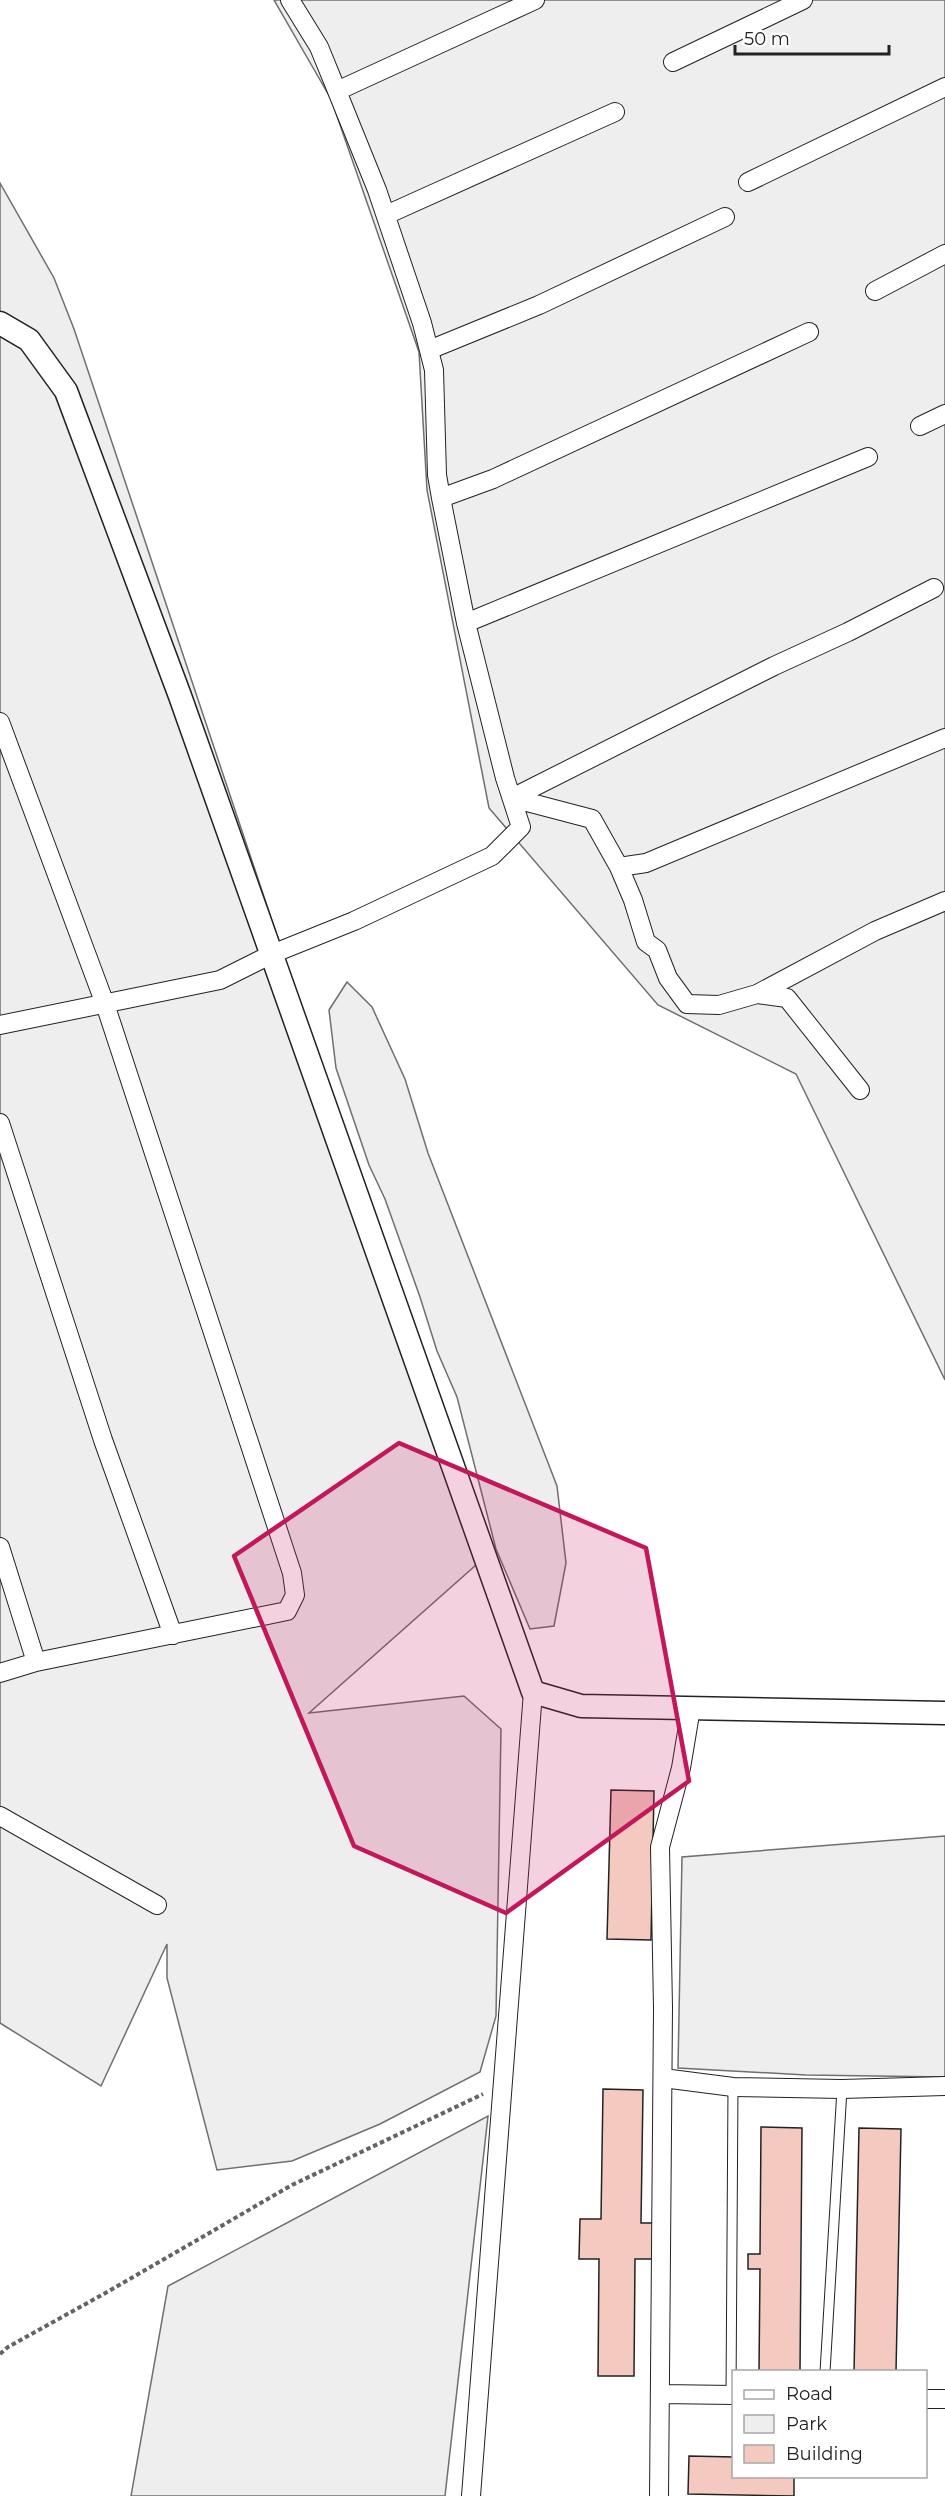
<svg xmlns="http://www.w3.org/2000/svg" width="945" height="2496" font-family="Montserrat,sans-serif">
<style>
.green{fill:#eee;stroke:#6f6f6f;stroke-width:1.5}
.building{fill:#f3c9c0;stroke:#222;stroke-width:1.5}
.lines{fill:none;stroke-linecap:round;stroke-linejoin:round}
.service-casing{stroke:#222;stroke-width:11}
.minor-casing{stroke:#222;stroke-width:20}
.tertiary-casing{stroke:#222;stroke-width:25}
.path{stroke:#646464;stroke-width:4;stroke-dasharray:4.5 3;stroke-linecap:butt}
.service{stroke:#fff;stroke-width:9}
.minor{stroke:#fff;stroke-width:18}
.tertiary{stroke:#fff;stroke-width:22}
.marked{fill:#c2185b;fill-opacity:0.2;stroke:#c2185b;stroke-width:4.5;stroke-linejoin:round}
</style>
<rect width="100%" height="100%" fill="#fff"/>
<!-- green -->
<path class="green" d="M274,0H945V1380L796,1074L658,1005L489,808L427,490L419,352L331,99Z
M0,183L54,278L74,329L485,1557L309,1713L464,1696L501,1729L496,2016L480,2072L380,2124L292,2161L217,2170L167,1978V1944L101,2086L0,2023Z
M347,982L372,1007L405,1079L428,1153L557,1486L566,1563L554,1626L530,1629L496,1549L457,1397L437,1351L420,1297L385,1199L369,1165L336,1068L329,1010Z
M945,1836V2077L806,2075L678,2068L682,1857Z
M488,2116L445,2496H131L168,2286Z"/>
<!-- building -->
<path class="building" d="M611,1790L654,1791L651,1940L607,1939Z
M603,2089L643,2090L641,2223H654V2259H635L634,2376H598L599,2259H579L580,2219H601Z
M761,2127L802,2128L800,2372H759L760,2269H748V2254H760Z
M859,2128L901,2129L896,2372H854Z
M689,2456L734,2457V2476H794V2496L688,2494Z"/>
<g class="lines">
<!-- service casing -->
<g class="service-casing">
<path id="service" d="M825,2372L842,2089
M731,2395L733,2087"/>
</g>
<!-- minor casing -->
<g class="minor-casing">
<path id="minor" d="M673,62L803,0
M337,91L535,0
M748,182L945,87
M386,215L615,112
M875,291L945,254
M429,350L539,305L725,217
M920,426L945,414
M441,498L493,479L809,332
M934,588L848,632L774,666L512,798L592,819L619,867L633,900L646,942L657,950L668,978L687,1004L719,1005L757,994L875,931L945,901
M466,623L868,457
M0,722L105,1004L292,1573L295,1595L287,1611L36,1662L0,1673
M619,867L646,863L945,738
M757,994L787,998L860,1090
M0,1025L220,980L272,954L354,921L492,856L521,827L505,778L466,623L441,498L437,475L434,370L422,323L377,190L337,91L319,47L290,0
M0,1123L103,1440L173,1635
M0,1547L36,1662
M0,1816L157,1905
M663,2078L733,2087L842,2089L945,2086
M660,2394L734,2395
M926,2399H945
M471,2496L533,1692
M659,2496L663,2008L660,1847L681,1768L691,1708"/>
</g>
<!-- tertiary casing -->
<g class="tertiary-casing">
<path id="tertiary" d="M0,323L29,340L66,391L180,696L533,1692L581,1706L945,1713"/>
</g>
<!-- path -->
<path class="path" d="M0,2354L8,2347L109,2291L292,2185L483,2094"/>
<!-- service -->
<use href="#service" class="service"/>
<!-- minor -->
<use href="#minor" class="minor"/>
<!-- tertiary -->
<use href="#tertiary" class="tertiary"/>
</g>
<!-- marked area -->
<path class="marked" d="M399,1443L646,1548L689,1781L506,1913L354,1846L234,1556Z"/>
<!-- legend -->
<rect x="732" y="2370" width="195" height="108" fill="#ffffff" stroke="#a7a7a7" stroke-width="1.5"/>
<rect x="744" y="2390" width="30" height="9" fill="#ffffff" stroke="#a7a7a7" stroke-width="1.5"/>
<text x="786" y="2400" font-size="18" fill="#222222">Road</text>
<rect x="744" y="2415" width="30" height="18" fill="#eeeeee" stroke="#a7a7a7" stroke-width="1.5"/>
<text x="786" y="2430" font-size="18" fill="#222222">Park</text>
<rect x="744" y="2445" width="30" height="18" fill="#f3c9c0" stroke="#a7a7a7" stroke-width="1.5"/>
<text x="786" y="2460" font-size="18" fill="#222222">Building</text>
<!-- scale -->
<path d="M735 45v9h154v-9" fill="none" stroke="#222222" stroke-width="3"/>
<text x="744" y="45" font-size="18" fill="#222222" stroke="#ffffff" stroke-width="4.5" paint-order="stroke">50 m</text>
</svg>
